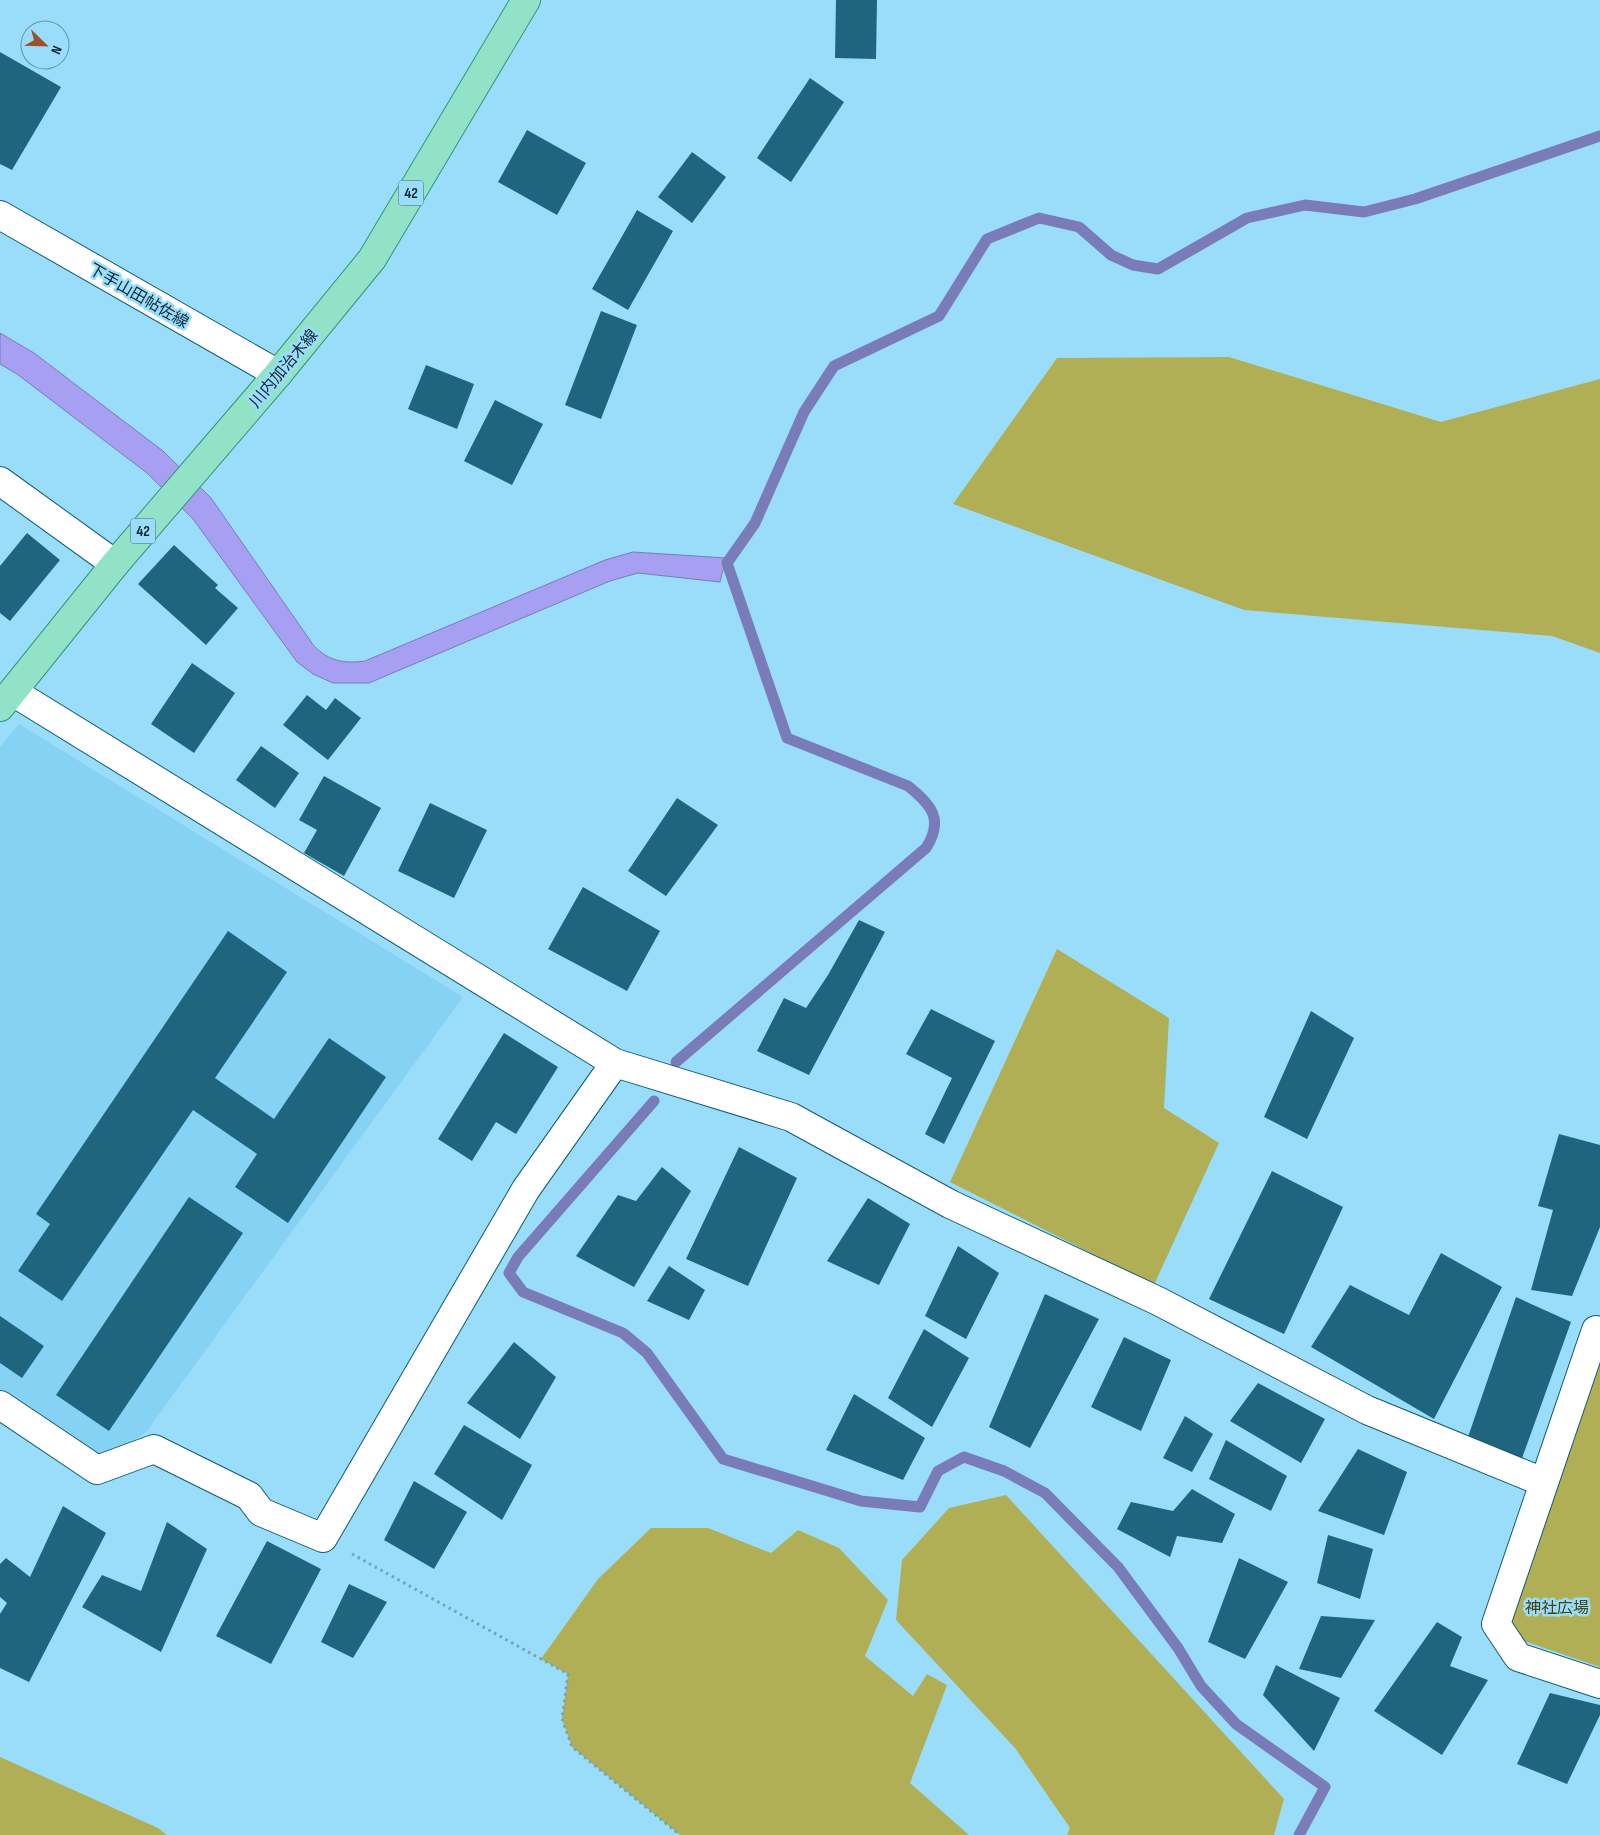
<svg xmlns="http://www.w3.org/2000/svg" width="1600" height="1835" font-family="'Sofia Sans Condensed','Noto Sans JP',sans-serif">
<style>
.built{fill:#86d2f4}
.green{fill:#b1af55}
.water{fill:#a79ff1;stroke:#797cb9}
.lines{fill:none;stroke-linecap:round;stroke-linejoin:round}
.stream{stroke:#797cb9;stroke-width:11}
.building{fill:#20657f}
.minor-casing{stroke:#115b75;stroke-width:30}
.secondary-casing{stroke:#115b75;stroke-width:30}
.primary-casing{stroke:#34957c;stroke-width:30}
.path{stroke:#6ea4bc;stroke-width:3;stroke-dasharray:2.5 4;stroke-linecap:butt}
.minor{stroke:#fff;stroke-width:28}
.secondary{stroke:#fff;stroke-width:28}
.primary{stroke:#92e2c7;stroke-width:28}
.labels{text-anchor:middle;stroke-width:5;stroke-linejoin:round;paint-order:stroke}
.shield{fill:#9addfa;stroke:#386071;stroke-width:1}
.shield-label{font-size:15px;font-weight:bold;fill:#0e2a36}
.street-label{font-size:16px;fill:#0e2a36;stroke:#9addfa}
.park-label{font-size:16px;fill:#44420e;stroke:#9addfa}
</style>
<rect width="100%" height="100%" fill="#9addfa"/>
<!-- built -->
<path class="built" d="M19,724L463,997L146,1432L111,1455H84L0,1394V747Z"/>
<!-- green -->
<path class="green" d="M1229,357L1441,422L1600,379V653L1552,636L1244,610L953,504L1057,358Z
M1057,949L1169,1018L1164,1108L1219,1143L1154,1285L950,1182Z
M1600,1357V1667L1521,1640L1509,1614Z
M1006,1495L1284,1799L1274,1835H1067L1070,1828L1015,1748L896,1620L902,1560L949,1508Z
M651,1528H708L771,1553L798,1530L839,1548L888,1600L865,1656L913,1696L927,1674L947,1685L910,1783L969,1835H680L572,1747L562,1719L568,1674L541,1659L598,1579Z
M0,1757L158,1828L167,1835H0Z"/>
<!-- water -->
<path class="water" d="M0,333L34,353L163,451L211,498L314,646C329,661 344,664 365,661L605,560L633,552L726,558L720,582L638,573L610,581L369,683H333L313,674L297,662L193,519L147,473L17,374L0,364Z"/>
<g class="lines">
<!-- stream -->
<path class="stream" d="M676,1062L926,848C944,820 932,805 908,786L787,738L727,563L755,523L804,412L834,366L939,316L987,239L1039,218L1079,227L1111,255L1133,265L1158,269L1247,218L1305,205L1364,212L1415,199L1600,136
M654,1101L518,1257L509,1273L523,1292L623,1333L647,1353L723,1459L861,1501L920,1507L938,1471L964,1457L1004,1471L1045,1493L1118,1567L1178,1648L1201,1686L1236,1724L1325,1787L1299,1835"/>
</g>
<!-- building -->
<path class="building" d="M836,0H877L876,59L835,58Z
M0,52L61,87L12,170L0,164Z
M810,78L844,102L791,182L757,158Z
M527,130L586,163L557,215L498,182Z
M692,152L726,177L692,223L658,197Z
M637,210L673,231L628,310L592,289Z
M601,311L637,325L601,419L565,405Z
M426,365L474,384L457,429L408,409Z
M495,400L543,424L512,485L464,461Z
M27,533L60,560L10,621L0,613V566Z
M174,545L218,585L215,588L238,608L206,645L138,584Z
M192,663L235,693L194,753L151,724Z
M307,695L326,710L335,698L361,718L328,760L283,725Z
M261,746L299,773L275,808L236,780Z
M324,776L381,808L344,876L304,853L317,830L299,820Z
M677,798L718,825L666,896L628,871Z
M430,803L487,830L454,898L398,871Z
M583,887L660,931L627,991L548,949Z
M859,920L885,932L809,1075L757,1051L784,998L806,1008L828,975Z
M228,931L287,972L215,1078L274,1119L329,1038L386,1077L288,1223L235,1187L257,1154L193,1110L62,1301L18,1271L50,1224L36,1214Z
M931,1009L995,1041L944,1144L925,1134L952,1078L906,1054Z
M1311,1011L1354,1038L1307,1139L1264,1117Z
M504,1033L558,1067L516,1134L496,1122L472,1161L438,1139Z
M1559,1134L1600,1145V1227L1572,1296L1531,1290L1553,1210L1538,1206Z
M739,1147L797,1178L748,1286L686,1259Z
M662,1167L691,1191L634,1287L576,1256L618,1195L636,1201Z
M1272,1171L1343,1207L1284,1334L1209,1299Z
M189,1197L243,1233L109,1431L56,1395Z
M868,1198L910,1224L879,1285L827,1261Z
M958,1246L999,1273L966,1339L925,1316Z
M1441,1253L1502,1287L1434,1419L1311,1347L1350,1285L1409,1315Z
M669,1266L705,1290L689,1320L647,1301Z
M1045,1294L1099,1319L1030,1448L989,1427Z
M1516,1297L1571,1322L1521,1461L1468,1437Z
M0,1316L44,1346L22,1378L0,1363Z
M924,1329L969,1358L932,1427L888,1398Z
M1124,1337L1171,1360L1141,1431L1091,1407Z
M514,1342L556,1377L520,1439L467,1403Z
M1258,1383L1325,1419L1301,1463L1230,1421Z
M854,1394L925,1438L903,1480L826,1450Z
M1185,1416L1213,1434L1192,1472L1163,1458Z
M464,1425L532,1465L502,1520L434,1474Z
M1226,1440L1287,1476L1271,1511L1209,1479Z
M1358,1449L1407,1472L1384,1535L1318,1511Z
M414,1481L467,1512L434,1569L384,1540Z
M1192,1489L1235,1514L1222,1543L1177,1536L1170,1557L1117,1529L1131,1502L1173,1511Z
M63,1506L106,1533L29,1682L0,1668V1614L7,1603L0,1597V1564L6,1558L30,1577Z
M167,1522L207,1549L161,1652L82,1607L102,1575L141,1591Z
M1328,1535L1373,1549L1360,1599L1317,1583Z
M267,1541L321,1569L271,1664L216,1636Z
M1239,1558L1288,1582L1245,1659L1208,1642Z
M349,1584L387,1602L353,1658L321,1642Z
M1321,1616L1375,1620L1341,1678L1299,1669Z
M1437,1622L1462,1637L1450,1666L1488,1680L1442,1755L1374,1711Z
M1276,1665L1340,1698L1314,1751L1263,1695Z
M1550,1693L1600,1705V1715L1567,1784L1517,1764Z"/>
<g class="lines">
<!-- minor casing -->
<g class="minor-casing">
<path id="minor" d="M0,481L115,564
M13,692L615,1063L791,1117L950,1204L1158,1301L1367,1410L1543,1482
M1600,1331L1596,1330L1496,1624L1518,1657L1600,1684
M0,1405L97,1470L154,1449L249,1496L261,1512L323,1538L526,1189L615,1063"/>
</g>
<!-- secondary casing -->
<g class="secondary-casing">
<path id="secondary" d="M0,215L278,374"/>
</g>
<!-- primary casing -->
<g class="primary-casing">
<path id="primary" d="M0,707L115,564L278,374L372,259L526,0"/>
</g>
<!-- path -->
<path class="path" d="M352,1554L568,1674L562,1719L572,1747L680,1835"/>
<!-- minor -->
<use href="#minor" class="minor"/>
<!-- secondary -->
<use href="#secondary" class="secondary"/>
<!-- primary -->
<use href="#primary" class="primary"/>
</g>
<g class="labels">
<!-- shield labels -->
<g class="shield">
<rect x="398.5" y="180.5" width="25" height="25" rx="4"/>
<rect x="130.5" y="518.5" width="25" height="25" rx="4"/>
</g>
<g class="shield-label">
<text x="411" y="198">42</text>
<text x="143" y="536">42</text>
</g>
<!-- street labels -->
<g class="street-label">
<text transform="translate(139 295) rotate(30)" y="6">下手山田帖佐線</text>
<text transform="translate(283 368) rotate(-50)" y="6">川内加治木線</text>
</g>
<!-- park labels -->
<g class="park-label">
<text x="1557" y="1613">神社広場</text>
</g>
</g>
<!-- north arrow -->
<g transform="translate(45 45) rotate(113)"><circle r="24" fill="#9addfa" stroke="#6295ac"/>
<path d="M0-4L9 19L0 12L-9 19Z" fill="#99522c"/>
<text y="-8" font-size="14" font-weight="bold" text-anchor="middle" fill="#0e2a36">N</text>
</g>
</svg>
